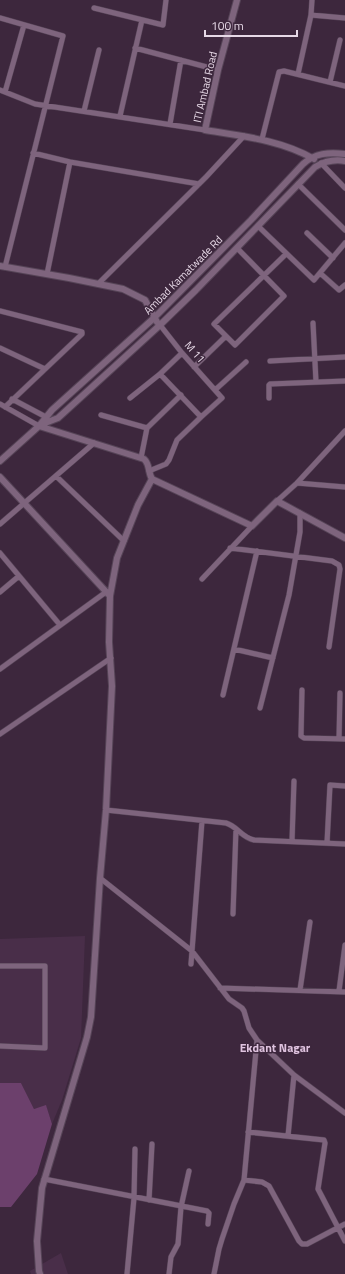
<svg xmlns="http://www.w3.org/2000/svg" width="345" height="1274" font-family="'Titillium Web',sans-serif">
<style>
.built{fill:#492e49}
.green{fill:#6c406c}
.lines{fill:none;stroke-linecap:round;stroke-linejoin:round}
.minor-casing{stroke:#564457;stroke-width:6}
.tertiary-casing{stroke:#564457;stroke-width:8}
.minor{stroke:#7e647d;stroke-width:5}
.tertiary{stroke:#7e647d;stroke-width:6}
.labels{text-anchor:middle;stroke-width:3;stroke-linejoin:round;paint-order:stroke}
.street-label{font-size:11px;fill:#e7d9e7;stroke:#3d273d}
.neighbourhood-label{font-size:12px;font-weight:bold;fill:#dfc3df;stroke:#3d273d}
</style>
<rect width="100%" height="100%" fill="#3d273d"/>
<!-- built -->
<path class="built" d="M85,936L81,1038L62,1100L52,1124L46,1106L34,1109L21,1083H0V939Z
M61,1253L68,1274H31L30,1271Z"/>
<!-- green -->
<path class="green" d="M0,1083H21L34,1109L46,1105L52,1124L37,1174L11,1207H0Z"/>
<g class="lines">
<!-- minor casing -->
<g class="minor-casing">
<path id="minor" d="M94,8L163,25L166,0
M311,15L345,18
M0,18L63,36L5,267
M135,48L218,70
M298,74L311,15L312,0
M330,82L340,40
M0,90L35,104L205,130
M5,92L24,25
M84,111L99,50
M120,116L142,20
M170,124L181,60
M262,139L279,72L284,71L345,86
M33,153L70,162L199,184
M321,163L345,188
M298,184L345,230
M258,226L314,280L345,243
M307,233L333,258
M237,248L284,296L235,345L214,324L286,254
M320,273L339,290L345,285
M47,274L70,162
M98,284L206,177L244,136
M0,311L82,332V334L5,407
M313,323L316,382
M0,348L45,369
M270,361L345,357
M194,367L226,336
M160,374L182,353
M215,390L246,362
M130,398L160,374L201,417
M269,398V385L270,384L345,381
M12,399L46,417
M0,404L39,426
M101,415L147,428L181,395
M141,458L147,428
M149,471L166,464L169,460L177,440L201,417L222,398L182,353L160,325
M56,476L124,541
M297,483L345,487
M277,501L297,483L345,431
M0,524L94,443
M230,548L332,561L339,565L340,569L329,647
M0,553L60,625
M202,579L252,526
M0,592L19,576
M234,649L273,658
M0,669L106,592
M302,690L301,736L304,738L345,739
M223,695L257,551
M260,708L289,595L300,532V513
M0,734L111,658
M339,739L340,693
M106,810L226,823C237,826 242,838 254,840L345,844
M292,841L294,781
M327,843L330,785L345,786
M100,878L192,951L229,999L242,1008L244,1011L249,1028L257,1040L294,1075L345,1113
M233,914L236,829
M191,964L202,821
M0,966H45V1048L0,1046
M220,988L345,992
M300,990L310,922
M339,991L345,945
M248,1132L324,1140L325,1143L318,1189L345,1241
M288,1136L294,1075
M44,1179L207,1211L209,1213L208,1224
M244,1180L262,1182L269,1186L299,1241L302,1244H307L345,1224
M149,1200L152,1144
M127,1274L134,1198L135,1149
M169,1274L171,1257L178,1244L181,1207L189,1171
M214,1274L219,1249L222,1239L234,1204L244,1180L257,1040"/>
</g>
<!-- tertiary casing -->
<g class="tertiary-casing">
<path id="tertiary" d="M237,0L218,70L205,130C242,136 281,140 314,159
M0,266L69,278L123,289L145,300L157,322
M40,425L58,418L160,325L196,290L315,167C325,161 334,159 345,161
M39,426L144,459C150,464 148,473 152,479L252,526L277,501L345,538
M0,461L39,426L52,410L154,318L251,220L303,164C315,153 329,152 345,154
M0,477L110,596L109,642L112,686L106,810L100,878L91,1017L87,1037L42,1188L37,1241L39,1271L40,1274
M110,596L117,558L138,505L152,479"/>
</g>
<!-- minor -->
<use href="#minor" class="minor"/>
<!-- tertiary -->
<use href="#tertiary" class="tertiary"/>
</g>
<g class="labels">
<!-- street labels -->
<g class="street-label">
<text transform="translate(205 87) rotate(-77)" y="4">ITI Ambad Road</text>
<text transform="translate(183 275) rotate(-45)" y="4">Ambad Kamatwade Rd</text>
<text transform="translate(195 352) rotate(49)" y="4">M 11</text>
</g>
<!-- neighbourhood labels -->
<g class="neighbourhood-label">
<text x="275" y="1052">Ekdant Nagar</text>
</g>
</g>
<!-- scale -->
<path d="M205 30v6h92v-6" fill="none" stroke="#e7d9e7" stroke-width="2"/>
<text x="211" y="30" font-size="12" fill="#e7d9e7" stroke="#3d273d" stroke-width="3" paint-order="stroke">100 m</text>
</svg>
